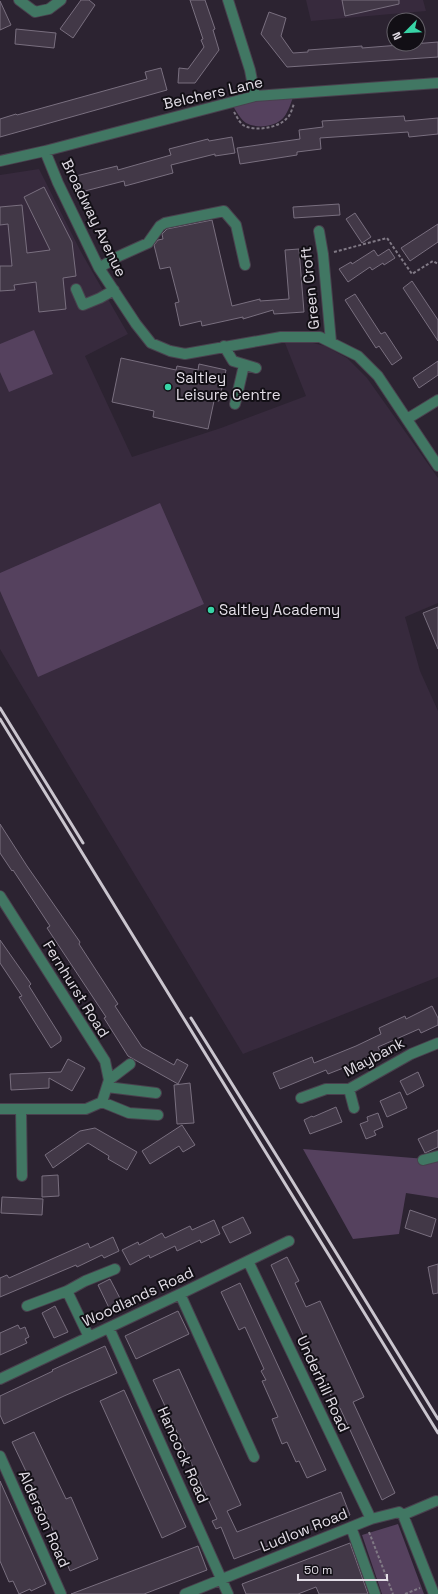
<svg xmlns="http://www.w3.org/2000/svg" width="438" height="1594" font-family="'Space Grotesk',sans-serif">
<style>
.built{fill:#372a3d}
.green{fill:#55415e}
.building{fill:#423847;stroke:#796f7f}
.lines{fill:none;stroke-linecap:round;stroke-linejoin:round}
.minor-casing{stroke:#49414e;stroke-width:12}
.path{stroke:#807985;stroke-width:2;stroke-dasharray:3 2;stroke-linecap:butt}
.minor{stroke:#417763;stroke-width:10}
.rail{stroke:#cac5ce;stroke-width:3}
.poi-dot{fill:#38d4a6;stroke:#120f15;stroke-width:1.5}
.labels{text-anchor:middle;stroke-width:4;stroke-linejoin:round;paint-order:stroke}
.street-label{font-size:15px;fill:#e2dde6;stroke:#120f15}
.poi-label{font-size:15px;fill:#e2dde6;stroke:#120f15;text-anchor:start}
</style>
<rect width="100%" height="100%" fill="#2c2331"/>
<!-- built -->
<path class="built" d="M306,0H423L426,11L311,21Z
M39,169L81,252L128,334L85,356L132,457L221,428L306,396L285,343L305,341L325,346L347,358L367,378L438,478V603L405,617L420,671L438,711V977L243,1054L68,764L0,649V175Z"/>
<!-- green -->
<path class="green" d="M293,97C291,103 288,112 284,117C276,127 257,129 246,123C241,120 236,111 233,106L256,100Z
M34,330L53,374L9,392L0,372V344Z
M160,503L204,604L38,677L0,591V573Z
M303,1149L438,1160V1198L406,1193L399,1234L353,1239Z
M398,1524L424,1594H382L362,1535Z"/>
<!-- building -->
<path class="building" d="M81,0H89L95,5L73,38L60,29Z
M190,0H205L215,29L213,30L219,50L195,83H178L179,68L188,69L204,47L201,40L203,39Z
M342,0H399V4L345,16Z
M0,1L11,25L0,30Z
M269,12L286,18L281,36L293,53L308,52V50L362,46V48L438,42V57L287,67L261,34Z
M16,29L56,33L54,48L15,44Z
M161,68L167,90L0,137V119L16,114L17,115L147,79L145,72Z
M404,116L405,121L438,118V134L409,137L408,132L320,138L321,149L297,152V155L240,164L237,148L300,139L299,130L323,127L322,121Z
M232,137L235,153L215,156V154L171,165L173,173L125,186L124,181L81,192L76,176L117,166L118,170L171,155L169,149L208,139L209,141Z
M44,187L72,242L76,276L63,278L66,309L39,312L36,282L14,285L15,290L0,291V266H12L8,224L0,225V207L22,205L27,253L50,250L24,197Z
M339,204L340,215L294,218L293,207Z
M355,213L371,237L362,243L346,219Z
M212,220L232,306L260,299V301L289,299L285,250L299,249L304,312L274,314L273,310L243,319V317L202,326L201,321L180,326L175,303L179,302L170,267L160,269L154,245L158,240L163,239L162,234L167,229Z
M438,224V242L410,261L401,248Z
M389,249L395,258L384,265L383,263L372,270L370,267L348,282L339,269L351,262L352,264L374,250L378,256Z
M412,281L438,320V341L403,288Z
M355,294L381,334L385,332L402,358L392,365L379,346L376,348L345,300Z
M121,358L176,370L177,366L198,370L199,364L226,370L219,401H214L208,429L153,417L154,411L112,402Z
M438,361V375L419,388L413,378Z
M438,607V649L423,613Z
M0,824L27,866L80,942L79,944L118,1004L115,1006L142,1047L174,1065L177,1059L188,1065L178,1084L128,1056L104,1018L106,1017L47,928L50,926L13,870L12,871L0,853Z
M0,940L31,984L29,986L61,1037V1041L51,1048L19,997L22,996L0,963Z
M432,1006L438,1018V1025L421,1033L419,1029L378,1047L380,1051L351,1065L328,1074L326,1070L280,1089L273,1073L312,1057L314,1063L356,1046L381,1034L379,1028L405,1016L406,1019Z
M68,1059L85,1068L72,1091L49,1078V1088L11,1090L10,1074L61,1072Z
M418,1072L424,1086L407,1095L400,1081Z
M190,1083L194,1123L177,1124L174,1085Z
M400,1092L407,1108L387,1117L380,1101Z
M336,1107L342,1122L310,1134L304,1120L312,1116L313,1117Z
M378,1113L383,1127L374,1131L376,1135L366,1139L360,1124L368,1121L367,1117Z
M182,1125L195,1145L183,1152L179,1146L150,1164L142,1151Z
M95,1128L137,1152L127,1170L108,1159L109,1156L88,1143L53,1168L45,1155L80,1131Z
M438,1130V1147L425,1153L418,1139Z
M58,1175L59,1196L42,1197V1176Z
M2,1197L43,1199L42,1215L1,1213Z
M410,1210L436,1219L431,1237L405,1228Z
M243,1217L251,1233L230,1243L222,1227Z
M214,1220L220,1234L201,1243L200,1240L177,1251L175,1246L150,1258L149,1255L130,1265L122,1250L138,1242L139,1245L162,1233L165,1238L190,1226L192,1230Z
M113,1237L119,1251L104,1258L102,1255L77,1267L76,1265L0,1297V1278L7,1275L9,1278L88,1243L90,1248Z
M287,1257L299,1281L295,1283L306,1307L320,1301L364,1397L353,1402L395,1493L382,1500L340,1408L337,1409L271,1265Z
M438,1264V1293L433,1294L428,1267Z
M110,1279L124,1306L111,1312L98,1285Z
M240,1283L326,1470L307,1478L299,1461L296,1462L287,1442L282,1444L272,1419L278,1417L262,1381L266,1380L261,1371L264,1369L245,1327L239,1330L221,1292Z
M55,1306L68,1332L54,1338L42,1313Z
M178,1311L189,1334L136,1359L125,1336Z
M18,1325L20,1329L25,1327L29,1337L25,1339L27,1343L0,1355V1333Z
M105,1346L117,1373L64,1396L4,1424L0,1415V1396L53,1371L52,1370Z
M179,1369L241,1505L227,1511L237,1532L341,1492L350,1515L234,1559L221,1527L216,1529L212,1521L217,1519L153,1380Z
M124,1390L186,1527L162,1538L100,1401Z
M34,1432L66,1499L71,1497L98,1559L70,1571L44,1509L12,1442Z
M0,1481L46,1584L31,1591L30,1589L19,1594L13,1581L9,1582L0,1561Z
M350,1543L368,1594H319L316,1587L298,1594H246L242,1584Z
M198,1546L207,1570L144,1594H71Z"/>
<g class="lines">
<!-- minor casing -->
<g class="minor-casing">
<path id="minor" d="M19,0L35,12L49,9L61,0
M228,0L250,70L255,96
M45,151L58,183L99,268L136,324L151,343L170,351L185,354L281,337H320L358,356L378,376L438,466
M0,161L45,151L255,96L438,83
M319,231L323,254L331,342
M99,268L117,257L148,243L160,226L165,223L224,211L236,225L245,265
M76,289L83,305L100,298L114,290
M224,346L233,361L256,368
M235,404L244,365
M407,419L438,400
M0,896L105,1061L109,1080L102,1102
M109,1080L130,1064
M107,1087L156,1093
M349,1089L354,1108
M301,1098L326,1089H349L411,1054L438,1043
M102,1102L129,1113L158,1115
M0,1109H86L102,1102
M21,1110L22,1176
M423,1160L438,1156
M248,1261L371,1519
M67,1291L89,1337
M180,1294L254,1457
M27,1306L67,1291L85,1281L115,1269
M109,1328L228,1594
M0,1379L180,1294L289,1241
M0,1456L61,1594
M403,1515L434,1594
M351,1527L375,1594
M185,1594L371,1519L399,1512L403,1515L436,1501"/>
</g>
<!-- path -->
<path class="path" d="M234,112C236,115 239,122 243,125C254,132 279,128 287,118C291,115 292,108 294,104
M334,252L387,238L412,274L433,261L438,264
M369,1532L393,1594
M405,1594L420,1588"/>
<!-- minor -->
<use href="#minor" class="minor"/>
<!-- rail -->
<path class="rail" d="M0,708L83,843
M0,719L438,1433
M191,1018L283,1166L438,1419"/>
</g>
<!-- markers -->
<g class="poi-dot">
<circle cx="168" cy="387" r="4"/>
<circle cx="211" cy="610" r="4"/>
</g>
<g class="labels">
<!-- street labels -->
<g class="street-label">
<text transform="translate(213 93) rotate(-13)" y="5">Belchers Lane</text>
<text transform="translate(94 218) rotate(64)" y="5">Broadway Avenue</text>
<text transform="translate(310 288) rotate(-96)" y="5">Green Croft</text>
<text transform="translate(76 989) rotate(58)" y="5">Fernhurst Road</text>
<text transform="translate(374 1057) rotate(-28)" y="5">Maybank</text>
<text transform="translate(138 1297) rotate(-25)" y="5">Woodlands Road</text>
<text transform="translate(323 1384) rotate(65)" y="5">Underhill Road</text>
<text transform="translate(183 1455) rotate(66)" y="5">Hancock Road</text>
<text transform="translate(44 1519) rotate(66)" y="5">Alderson Road</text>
<text transform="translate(304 1530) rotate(-22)" y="5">Ludlow Road</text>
</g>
<!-- poi labels -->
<g class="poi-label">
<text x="176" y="383">Saltley<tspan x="176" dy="17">Leisure Centre</tspan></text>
<text x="219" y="615">Saltley Academy</text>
</g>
</g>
<!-- north arrow -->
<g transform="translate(406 32) rotate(246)"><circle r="19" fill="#120f15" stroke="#656169"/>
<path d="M0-3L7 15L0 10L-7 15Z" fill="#38d4a6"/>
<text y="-6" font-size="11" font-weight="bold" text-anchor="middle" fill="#e2dde6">N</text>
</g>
<!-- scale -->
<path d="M298 1574v6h89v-6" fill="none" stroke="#e2dde6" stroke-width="2"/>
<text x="304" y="1574" font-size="12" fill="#e2dde6" stroke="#120f15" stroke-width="3" paint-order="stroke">50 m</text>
</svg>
